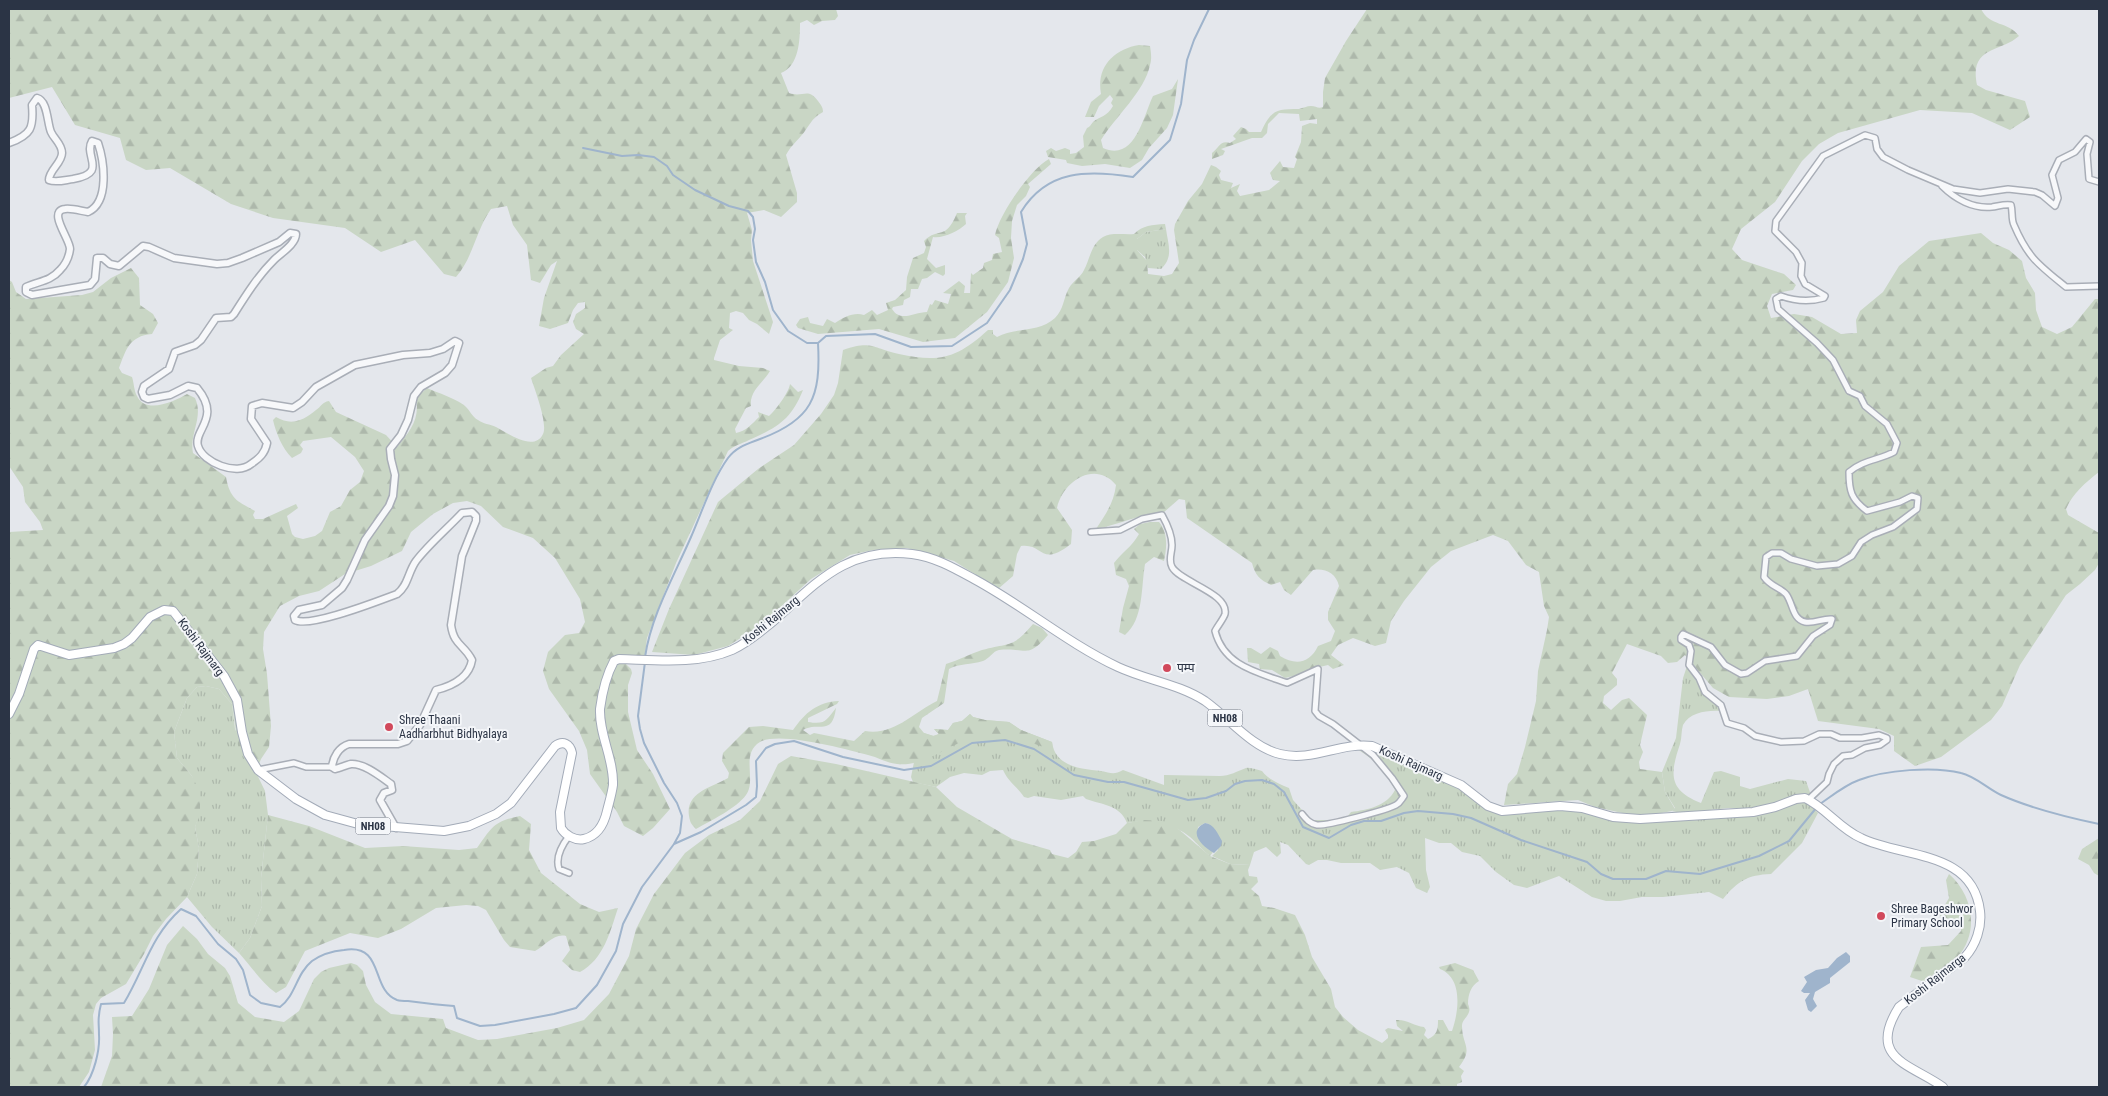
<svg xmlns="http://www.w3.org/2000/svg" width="2108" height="1096" font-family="'Roboto Condensed','Noto Sans Devanagari',sans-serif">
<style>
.grass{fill:url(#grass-tufts)}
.forest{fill:url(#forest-firs)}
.water{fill:#9fb4cc}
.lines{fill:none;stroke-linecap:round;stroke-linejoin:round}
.stream{stroke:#9fb4cc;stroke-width:2}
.minor-casing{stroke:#a9aeb7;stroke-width:8}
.tertiary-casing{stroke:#a9aeb7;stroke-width:9}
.primary-casing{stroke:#a3abb8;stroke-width:10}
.minor{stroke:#f7f8fa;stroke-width:5}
.tertiary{stroke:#f7f8fa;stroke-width:6}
.primary{stroke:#fff;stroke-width:8}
.poi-dot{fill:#d1495b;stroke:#f4f6f9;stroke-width:2}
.labels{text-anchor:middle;stroke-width:4;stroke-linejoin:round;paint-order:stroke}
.shield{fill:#f4f6f9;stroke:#676e7b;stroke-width:1}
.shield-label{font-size:11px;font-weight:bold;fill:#2b3445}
.street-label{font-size:12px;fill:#2b3445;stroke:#f4f6f9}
.poi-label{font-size:12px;fill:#2b3445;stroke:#f4f6f9;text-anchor:start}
</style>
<defs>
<pattern id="grass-tufts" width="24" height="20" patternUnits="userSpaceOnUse" patternTransform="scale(1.25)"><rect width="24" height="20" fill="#c9d6c5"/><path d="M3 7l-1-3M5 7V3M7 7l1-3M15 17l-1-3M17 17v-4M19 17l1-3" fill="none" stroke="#adb8ab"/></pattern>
<pattern id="forest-firs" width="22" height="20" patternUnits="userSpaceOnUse" patternTransform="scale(1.25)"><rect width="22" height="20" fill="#c9d6c5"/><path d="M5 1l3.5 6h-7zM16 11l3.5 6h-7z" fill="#adb8ab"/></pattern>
</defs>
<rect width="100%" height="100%" fill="#e4e7ec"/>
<!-- grass -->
<path class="grass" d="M1166,229C1168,244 1174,257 1161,269L1148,268L1145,257L1137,250V239L1146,232Z
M1687,666C1697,681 1703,696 1719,705L1721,711C1708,710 1690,712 1683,725C1681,731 1682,738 1680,744C1670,774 1668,790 1701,803L1714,772L1721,771L1740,777V786L1750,789L1788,779L1806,781L1812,798L1796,796L1756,808H1729L1681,813L1672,811L1675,808L1665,792L1662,772L1676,738L1683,678Z
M206,686L219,689L232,704L235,729L265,791L268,815L261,878L262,906L250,938L239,953L212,927L187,897L197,874L199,848L195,827L199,814L192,776L177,758L174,732L187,698L197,687Z
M970,714L973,717L985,720L1009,722L1021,730L1052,742C1055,767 1082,769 1101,771C1111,773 1114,775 1123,770L1164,785V775C1183,775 1201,776 1220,776C1229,776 1238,771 1246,768C1251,767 1257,770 1262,771C1269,780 1279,784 1289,788L1293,800L1311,820H1331L1347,817L1351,812C1367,810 1387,806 1395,790C1386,772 1374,759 1357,749L1382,751L1455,784L1498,813L1505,815L1516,812L1570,808L1621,822L1700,819L1807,800L1811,803L1812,807L1818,813L1802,843L1771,874C1747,875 1738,881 1723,899L1709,892L1663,897H1642L1620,901H1606L1592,897L1559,876L1527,888L1514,885L1496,872L1480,856L1462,852L1451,843H1439L1425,838L1426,870L1430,887L1427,893L1416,888L1409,873L1397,867L1380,870L1370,863H1341L1327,860H1318L1309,865L1306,864L1288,845L1280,842L1281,853L1277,857L1266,847L1254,852L1250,865L1230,864L1212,856L1218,850L1209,824L1205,823L1198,827C1197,839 1203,845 1213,852L1210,856C1202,850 1197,843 1190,837C1170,821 1151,819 1127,823C1120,805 1103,805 1086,799L1083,796L1061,800L1034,796L1028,798L1024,797C1017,786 1009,783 1003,770L990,771L982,775L964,773L950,777L936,787L913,782L911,777L916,752L924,733L933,736L939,734L934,729L948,730L953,723L962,721Z"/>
<!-- forest -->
<path class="forest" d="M9,9H836L838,16L835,20L822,21L814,25L807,20L800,23C800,40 799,66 781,73L789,93C803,98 808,87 818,101C821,105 823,107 823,112C811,118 809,127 801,136C795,143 790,147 786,155L797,193V202L781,217L764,210L747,213L752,230L751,240L753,261L773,322L769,334L757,324L749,320L743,313L736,311L730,313L729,328L733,330L720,340L714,358V360L739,366L763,368L770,371C763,383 749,391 751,406L746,408L735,429L736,433C746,431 752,424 759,417L758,412L769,416C776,410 789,392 790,384L798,392L803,390C791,420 778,427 749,440C741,444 735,445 728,451L676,563L647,638L645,655H625L626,664L631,669L632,673L628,685V712L637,750L653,774L670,809L653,828L643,836L624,826L617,812L590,774L587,750L579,731L549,689L543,671L548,652L565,635L579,633L585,622L580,599L555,558L533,538L503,527L481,506L467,501L453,503L433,514L411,532L402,551L371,566L345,574L319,591L299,596L280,606L264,632L263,649L267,674L271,726L269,747L261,759L256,772L239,752L232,704L219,689L206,686L197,687L187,698L174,732L177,758L192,776L200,792V814L195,827L199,848L197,874L187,897L166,919L153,936L144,954L126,984L101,998L96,1004L93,1015L95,1050L89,1072L79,1087H9V532L43,530L40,522L25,502L23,487L9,466V280L12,282L16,292L26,299L82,295L93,292L111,278L131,268L139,278L140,305L153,314L158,323L152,334C129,336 126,350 119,368L122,373L132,377C134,383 134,391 137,396C146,415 175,401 187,394L195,398C204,417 189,434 193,453L226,477C230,499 237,501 255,511L253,515L255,519H263L296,504L298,508L287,516L292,534L295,537L303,539L315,536L322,531L330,512L341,506L350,490L360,482L364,471L355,457L331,437L303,441L300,445L303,449L301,453L292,458C282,448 276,433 273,420L276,417C291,426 303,421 316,410C321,407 322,402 329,401L336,412L386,435L397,447C410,431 420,420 416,398L427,388C436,392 459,400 465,406C470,410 472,417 478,420C483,424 490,424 496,427C506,432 534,453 543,434C548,424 535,390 531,378L546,368L553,366L561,355L584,334L576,329L573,322L576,314L585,308V302L578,303L573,310L568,323L550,329L539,326L544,298L557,261L551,265L540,283L531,280L527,245L513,225L507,206L491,209C476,230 473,258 456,277L444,274L415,240L381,252L345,228L273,218L231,204L170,168L146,170L126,160L120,138L75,125L52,87L9,98Z
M1367,9H1981C1990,27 2008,21 2019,36C2000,53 1969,46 1977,85L1986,90L2025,101L2030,117L2010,130L1972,113L1920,110L1838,133L1819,144L1802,161L1775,202L1741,229L1732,249L1742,260L1784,274L1796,285L1793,290L1772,294L1767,306L1771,318L1794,314L1812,317L1841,334L1857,333L1856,320L1860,311L1883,292L1899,266L1929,241L1981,233L1993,243L2009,250L2022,261L2026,278L2035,293L2036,310L2042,327L2057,334L2072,327L2095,299H2099V472C2085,483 2073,493 2066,509L2068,515L2099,533V563L2095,570L2080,584L2066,595L2020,665L2002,706L1991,720L1941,757L1915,766L1894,751V736L1879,729L1818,721L1808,689L1789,696L1767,699L1729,697L1713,688L1685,655L1677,662L1668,663L1661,656L1627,644L1612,673L1617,679V685L1604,696L1603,703L1611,710L1622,700L1629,698L1647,715L1640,745L1643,752L1639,762L1640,769L1662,772L1665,792L1675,809L1672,811L1645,816L1627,814L1595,807L1578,800L1504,805L1508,784L1517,774L1525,747L1536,701L1538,671L1547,630L1549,617L1544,606L1539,572L1526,565L1508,541L1493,535L1451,551L1431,567L1404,601L1391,621L1386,643L1375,646L1353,638L1338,645L1331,655L1344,665L1333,669L1328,665L1307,670L1297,675L1285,678L1272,670L1260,669L1259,664L1248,662L1247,648H1251L1261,654L1270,647L1278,651L1280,656C1296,666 1310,663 1318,646L1331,641L1335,631L1328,620V612L1339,586C1336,573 1325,568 1313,570L1291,595L1284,590L1280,582L1271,585C1260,580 1255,575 1252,563L1187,518L1185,500L1179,499L1163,513C1142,513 1118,525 1096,529C1106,514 1114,502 1116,485C1095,460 1063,481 1057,508L1072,530L1071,544C1040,568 1044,543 1021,546L1017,554L1013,576L998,589L954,561L907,548L873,550L850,555L811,579L761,625L728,646L694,655L652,652L669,609L718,502L758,469L794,445L821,414L834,395L838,383L843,350C872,340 872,348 899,354C940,363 957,358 988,330H993V334L997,337C1015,327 1039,333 1055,318C1064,309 1063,299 1069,288C1073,281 1081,277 1084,270C1090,259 1091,244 1103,237C1111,232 1125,235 1134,234C1143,225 1152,225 1165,224L1166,229L1146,232L1137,239V250L1147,261L1148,274L1164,276L1172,274L1179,263L1174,230L1175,224L1188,201L1202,184L1211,165L1216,167L1221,171L1219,175L1221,180L1233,183L1231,188L1240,184L1237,191L1240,196L1269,190L1280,181L1273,180L1270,173L1280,161L1283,167L1294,168L1297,159L1295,157L1301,142L1302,126L1310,123L1317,124V119L1300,121L1299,114L1279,113L1268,124L1267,133L1262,138H1252L1221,149L1225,151L1223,155L1212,159V153C1219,148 1220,140 1230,143L1236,139L1233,136L1241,127L1246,129L1249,132H1261C1271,110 1276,109 1299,109C1303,108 1307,106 1311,106C1316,106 1318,109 1323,107V92L1325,78L1346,41Z
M1139,45L1150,46C1151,52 1152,59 1150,65C1145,91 1115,117 1101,140L1103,148C1135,162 1143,117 1153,96L1172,89L1178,79L1173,115L1167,128L1149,148L1142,160L1130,168L1105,164L1082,166L1067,163L1066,160L1048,157L1046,151L1051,148L1056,151L1065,148L1070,150V154L1076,153L1084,147L1083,136L1087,128C1090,127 1091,124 1093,122C1100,116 1107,117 1113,106L1111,103L1113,99L1110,95L1099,106L1094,117H1085L1091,102L1101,94C1096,67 1114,49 1139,45Z
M1049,159L1051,164L1028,184L1030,187L1026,196L1017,205L1012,221L1011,238L1014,258L1008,282L987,312L955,338L923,342L879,329L818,334L798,328L796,325L800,319L808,317L810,323L823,326L827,319L835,323C844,317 854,312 864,315L872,310L877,315L888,310L886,303L895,300L906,290L907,277L913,258L924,253L926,247L924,241C939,226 945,242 957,213H967L965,216L966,224C959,231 942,239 933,237L927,259L936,268L945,265V274L943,276L935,272L927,278L922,279L918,289H911L910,297L904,300L903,305L893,307L892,309C901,323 914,312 927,312L930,304L932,305L935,300L948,304L951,294L943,293L959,281L965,286L964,293H970L971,273L973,275L983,268L984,263L992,260L993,254L1002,252L999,238L995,235C999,215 1031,168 1049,159Z
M1150,522H1159C1168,532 1167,548 1164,561L1154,557L1145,564C1141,587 1144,619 1125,635L1119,632L1123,608L1129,586L1126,579L1116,575L1114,563C1123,551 1131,548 1139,534L1134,529L1140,524Z
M1033,624L1042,628L1048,635C1027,660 1026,647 999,650C993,651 989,659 983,661C971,665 960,663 949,669L944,703L922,718L919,727L924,733L934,736L939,734L934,729L948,730L953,723L962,721L970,714L973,717L985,720L1009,722L1021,730L1052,742L1053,750C1028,742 998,729 971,738C947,746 923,767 897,764C887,763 877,757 868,755C845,749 779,731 760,742C740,754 757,780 746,795C737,808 710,821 696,829C691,824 690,822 689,816C685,792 713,787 728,778L729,773L722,761L723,753L749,727L763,726L793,730C805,713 817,702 839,701L837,704L808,718V722C826,725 826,720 836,708C832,737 819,721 803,730L810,735L814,733L854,741L865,731C894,736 914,712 937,701L946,664C959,660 970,654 982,650C1010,642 1012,649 1033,624Z
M791,756L836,764L936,787L957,807L1012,839L1050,850L1052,854L1068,858L1076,852L1082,842L1094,841L1116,834L1127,823L1144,820L1161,821L1176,827L1210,856L1230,864L1250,865L1248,870L1249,876L1257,877L1258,882L1251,889L1259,896L1262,906L1274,908L1295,915L1305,935L1312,957L1331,989L1335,1007L1343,1017L1358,1030L1382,1043L1388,1038V1035L1385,1030L1388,1028L1403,1031L1397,1026L1396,1020C1407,1019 1414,1026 1424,1027L1426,1030L1424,1035L1428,1039C1437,1035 1438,1030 1438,1020H1443L1449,1031H1452C1459,1011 1463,978 1440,969L1439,967L1455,963L1473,970L1479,981C1471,986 1468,994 1468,1004C1469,1006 1470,1010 1469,1012C1467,1018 1462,1020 1462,1026C1462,1045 1474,1048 1459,1067L1464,1071L1461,1076L1462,1082L1457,1084V1087H101L112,1056L113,1034L112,1017L132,1016L149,989L167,945L183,926L197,939L208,954L225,968L230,976L238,1003L255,1017L284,1022L299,1011L314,979L321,972L329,968L351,963L357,965L363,971L366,985L375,1002L391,1014L443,1019L446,1028L478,1040L497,1039L557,1028L584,1020L609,994L629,956L636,929L654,894L685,853L709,835L740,820L760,801L778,764Z
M268,815L309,826L365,848L403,846L459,850L477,848C492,827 494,821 520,816L531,824L529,850L541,873L580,904L599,912L618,908C610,932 604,959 580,972L572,970L562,961L570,950L566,936C554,933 545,946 535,951L510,947L504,940L486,910L478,906L466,905L436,908L401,929L378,938L350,933L305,951L286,987L276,993C261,982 251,966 239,953L250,938L262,906L261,878Z
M2099,838V876L2094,873L2089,865L2078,859L2082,849Z
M1949,874C1973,895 1980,932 1957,958C1948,968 1936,975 1925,982L1910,977L1921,947L1948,945L1961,931L1962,922L1952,918L1945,919L1939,915L1949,898L1946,880Z"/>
<!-- water -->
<path class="water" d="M1205,823C1214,824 1218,834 1222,841L1221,846L1214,853C1202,846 1187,832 1205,823Z
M1846,952L1850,956V962L1830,978V983L1815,992L1813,999L1817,1006L1811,1012L1808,1010L1805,1000L1810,993H1804L1801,991L1807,982L1804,977L1816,970L1828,968L1837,958Z"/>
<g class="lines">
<!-- stream -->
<path class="stream" d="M583,148L622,156L638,155L654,157L667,166L673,175L695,190L729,206L748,211L753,217L755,229L753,240L756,262L765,282L773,310L788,331L807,343H818L826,336L875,334L911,347L952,346L987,323L1010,290L1023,259L1027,244L1021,212C1047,169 1089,170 1133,177L1170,140L1181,104L1187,60L1194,40L1209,9
M645,657C651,616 674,576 691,537C702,512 712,480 728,458C736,447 747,444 760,439C812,420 821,397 818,343
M1820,804C1833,795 1845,785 1859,780C1885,770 1934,766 1961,773C1975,776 1988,789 2001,795C2032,809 2066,817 2099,824
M674,844L701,832L746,805L756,797L757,786L756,761L766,748L775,744L794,741L843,757L904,770L931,766L972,743L1005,740L1034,749L1074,775L1108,782H1124L1188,800L1206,798L1226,791L1235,784L1245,781L1262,780L1274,784L1284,792L1303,827L1329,838L1351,825L1364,821H1381L1404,813L1418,811L1453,814L1471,818L1521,840L1587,862L1601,874L1613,879H1646L1666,871L1700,874L1759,856L1789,841L1817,807
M84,1087C94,1075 100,1050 99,1035C99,1020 97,1019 101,1004L124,1003C145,968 150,937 181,909L196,916L218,944L236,959L243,970L250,995L261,1003L280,1007C296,995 296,974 312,961C322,954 333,951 344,950C385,943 370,990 397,1000C400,1001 405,1001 408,1001C423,1003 438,1005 454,1006L457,1018L480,1026L495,1025L554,1014L576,1008L597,985L616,951L623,924L642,887L674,844L680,833L682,816L677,803L664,783L644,743L640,729L638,716L645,662"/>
<!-- minor casing -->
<g class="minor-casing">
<path id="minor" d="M1942,186C1955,199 1973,209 1992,207C1999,206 2004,204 2011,205C2013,212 2011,219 2014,225C2028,258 2039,265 2066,287L2099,286
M1091,532L1120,530L1142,519L1162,515C1167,524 1172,534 1172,545C1172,553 1168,560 1172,567C1180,582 1229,593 1225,614C1224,618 1217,627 1215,631C1224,666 1257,672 1287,683L1318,669L1315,711L1319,716L1333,724L1373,755L1392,778L1404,796C1401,800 1400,803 1396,805C1387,810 1327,826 1317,825C1310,824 1306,819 1302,814
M258,770L294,763L306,767H332
M1809,799L1827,782L1829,774L1834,764L1843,756L1852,755L1865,748L1880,745L1887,740V738L1879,735L1862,738H1840L1831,734H1819L1804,741L1781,742L1755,736L1744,728L1727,723L1721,705L1705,692L1699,678L1689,665L1691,651L1689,645L1681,640V637L1683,634L1711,647L1725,665L1741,674L1747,673L1765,661L1797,656L1813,636L1830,625L1832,619C1823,618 1814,624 1805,622C1792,619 1793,603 1786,594C1779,587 1770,586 1764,577L1766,557L1772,553H1781L1791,559L1817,566L1838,564L1852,556L1861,542L1872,535L1893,527L1917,509L1918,498L1912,496L1900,502L1867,511C1851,499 1849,491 1849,472C1863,460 1879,460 1894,452L1897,443L1887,424L1865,406L1860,396L1849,391L1833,360L1817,343L1778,309L1776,299L1781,296C1795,301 1810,302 1824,298L1825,296L1805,284L1801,276L1802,263L1796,252L1775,231L1776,221L1823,156L1865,135L1875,138L1877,149L1883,157L1908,170L1953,189L1980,193L2008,189L2035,192L2042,195L2055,206L2058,198L2052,175L2059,160L2075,152L2086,139L2090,142L2087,154L2089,179L2099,182
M569,836C562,845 555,857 559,869L569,873"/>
</g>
<!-- tertiary casing -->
<g class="tertiary-casing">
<path id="tertiary" d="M9,143C31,135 34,128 32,105L37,98C48,101 47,123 51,132C54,139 62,144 62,153C62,163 49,170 49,180C56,183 65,180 73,179C109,173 83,156 92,141L98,143C104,161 110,202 88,212C81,211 72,208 65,209C47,211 70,239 70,249C69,257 65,265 60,270C50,282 38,281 26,287V292L32,295L90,285L95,279L97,258H103L110,264L119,266L143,246L149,247L174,258L217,264L228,263L242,258L279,242L290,233L296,234C296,244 281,253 274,260C258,276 246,295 234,314L231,317L216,318L201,340L195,345L175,352L169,369L144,386L142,392L144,397L148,399L170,395L188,386L197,388C222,418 193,430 198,446C203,463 237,476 251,464C260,458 265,453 267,443L251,419L252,406L262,403L293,408L302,402L316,387L355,365L403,355L430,353L443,349L455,341L459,343L452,365L445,373L421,387L414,396L408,420L401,435L390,449L391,459L395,475L393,496L389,506L365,540L347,580L342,588L322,605L299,610L294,616L295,620C310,628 378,601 397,594C408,586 408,572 416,561C429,544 447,529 462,513L472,512L476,516V521L462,556L451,625C454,646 464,644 472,660C469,678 452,686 436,690L420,725L407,741L398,744H349C339,747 333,757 332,767L335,769C340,768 346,765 351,764C364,763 381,777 391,784L392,790L384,793L380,800L396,828"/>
</g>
<!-- primary casing -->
<g class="primary-casing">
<path id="primary" d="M9,714L19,694L34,649L38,645L69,655L114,648L124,644L132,638L150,617L164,610L173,611L224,676L237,700L242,732L248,754L258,770L296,799L325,815L358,824L444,831L469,826L496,814L511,803L555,746C563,740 570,744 572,753L560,812L561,828C565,835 575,841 584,839C597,836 604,824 607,811C609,803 612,793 613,785C614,759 599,735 600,709C602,694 607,674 614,661L619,659C656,660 697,665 732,650C745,644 759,633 770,624C815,585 845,546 912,554C935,557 954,568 974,579C1024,606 1067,643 1118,667C1146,680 1179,684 1205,701C1229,718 1251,747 1280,754C1312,762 1341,742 1372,746L1461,785L1488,806L1502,811L1560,806L1582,808L1613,817L1640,819L1753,812L1775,807L1796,799L1805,798C1826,808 1840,829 1861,838C1902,858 1973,850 1980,911C1982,927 1976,945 1965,957L1899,1007C1866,1059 1911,1064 1943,1087"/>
</g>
<!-- minor -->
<use href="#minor" class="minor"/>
<!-- tertiary -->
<use href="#tertiary" class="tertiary"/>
<!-- primary -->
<use href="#primary" class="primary"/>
</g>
<!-- markers -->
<g class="poi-dot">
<circle cx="1167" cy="668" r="5"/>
<circle cx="389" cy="727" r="5"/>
<circle cx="1881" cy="916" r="5"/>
</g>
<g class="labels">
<!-- shield labels -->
<g class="shield">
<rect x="1207.5" y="709.5" width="35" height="17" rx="4"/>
<rect x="355.5" y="817.5" width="35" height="17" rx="4"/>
</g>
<g class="shield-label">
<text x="1225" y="722">NH08</text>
<text x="373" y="830">NH08</text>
</g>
<!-- street labels -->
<g class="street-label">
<text transform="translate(771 620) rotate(-39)" y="4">Koshi Rajmarg</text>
<text transform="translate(201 647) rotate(53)" y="4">Koshi Rajmarg</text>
<text transform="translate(1411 763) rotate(24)" y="4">Koshi Rajmarg</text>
<text transform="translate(1935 979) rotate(-38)" y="4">Koshi Rajmarga</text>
</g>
<!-- poi labels -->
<g class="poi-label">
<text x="1177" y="672">पम्प</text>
<text x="399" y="724">Shree Thaani<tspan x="399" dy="14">Aadharbhut Bidhyalaya</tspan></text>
<text x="1891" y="913">Shree Bageshwor<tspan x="1891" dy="14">Primary School</tspan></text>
</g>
</g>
<!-- border -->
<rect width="2108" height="1096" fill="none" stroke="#2b3445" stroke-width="20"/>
</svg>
